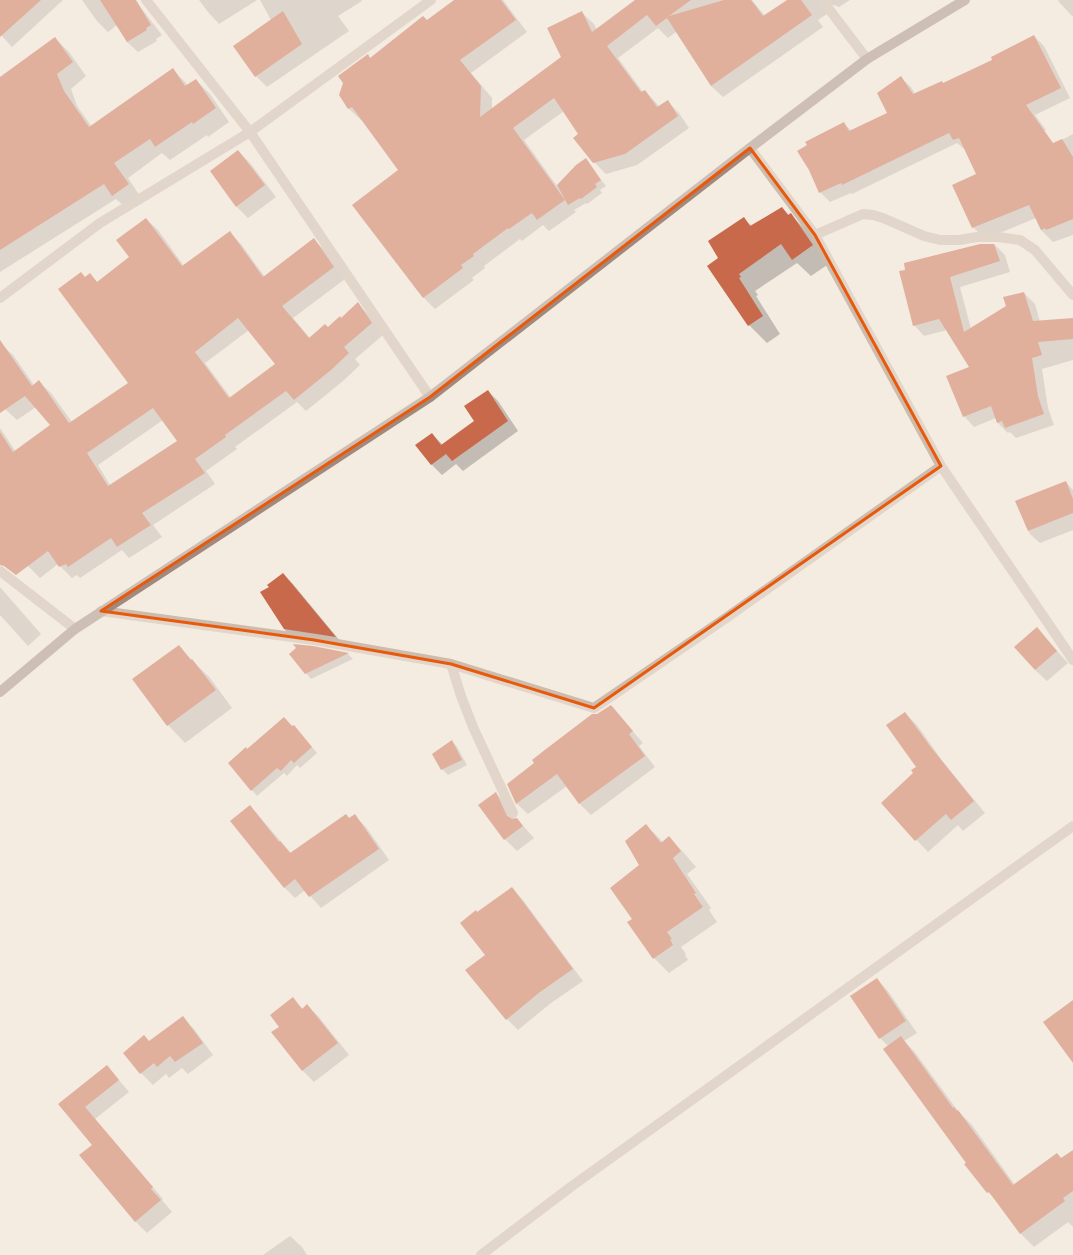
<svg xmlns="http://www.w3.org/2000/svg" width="1073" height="1255" font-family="Poppins,sans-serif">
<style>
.shadow{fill:#0003;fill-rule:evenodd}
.building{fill:#c8694b;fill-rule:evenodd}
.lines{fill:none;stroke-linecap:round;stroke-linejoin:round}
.minor{stroke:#cdbbac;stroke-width:10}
.secondary{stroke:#a18a7d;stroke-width:10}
.marked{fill:none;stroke:#e8590c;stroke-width:3;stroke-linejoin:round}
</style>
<rect width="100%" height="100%" fill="#f4ebe1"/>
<!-- shadow -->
<path class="shadow" d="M0,0H63L12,47L0,34Z
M82,0H135L162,35L156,39L157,41L138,52L127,42L117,25L108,32L97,21Z
M199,0H257L219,24L208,12Z
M260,0H361L362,1L338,16L349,31L267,87L256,76L271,20Z
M456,0H503L527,32L471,73L492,98V110L562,58L582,13L594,24L597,30L636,0H752L765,16L788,0H850L839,7L834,5L830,6L827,14L818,20L823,27L723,97L711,86L676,32L668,38L658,28L618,58L643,92L645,91L660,107L668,102L679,113L689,128L637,165L606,174L594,162L579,134L564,111L524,140L557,186L577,165L585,160L606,186L600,190L602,193L587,204L586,203L574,210L576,212L549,231L543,225L522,241L520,239L484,266L485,268L472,278L474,280L435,309L423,297L353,205L399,170L363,119L361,120L349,109L340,95Z
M1059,0H1073V17L1058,1Z
M1034,36L1044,46L1070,98L1035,115L1046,130L1005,157L1054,144L1073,134V235L1053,242L1041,230L1036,218L985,239L973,227L977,174L965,149H964L957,143L852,194L851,193L830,202L820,192L844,124L852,131L888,113L901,78L911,87L915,94L943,84L994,60Z
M55,38L69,52L86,76L71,89L77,106L92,127L172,69L188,85L196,80L210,94L229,122L208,137L207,135L170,160L162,153L128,178L142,199L127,209L116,199L0,272V78Z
M238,151L250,163L276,197L248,218L236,206Z
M782,208L789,215H791L808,232L830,263L811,276L797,263L755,291L758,295L756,296L780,334L767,343L749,325L720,258L743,218L752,226Z
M146,219L158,230L184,266L230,233L241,244L265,277L314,240L326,251L345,279L293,318L310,338L341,319L358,304L369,315L383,335L355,359L360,365L343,381L306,411L297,402L235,447L237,449L206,471L215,484L153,525L162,537L129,558L122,550L80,578L77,575L72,578L58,564L40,578L28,566L0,529V428L16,452L51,425L36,407L17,420L5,409L0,401V345L1,344L13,355L34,385L39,382L51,393L72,422L129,383L86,278L90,275L98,283L130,257ZM249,330L276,364L231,398L205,363ZM163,420L178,441L110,485L98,465Z
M994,244L1005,255L1010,272L960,287L971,329L1007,307L1024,293L1035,304L1040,322L1073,319V360L1042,369L1048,408L1054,425L1016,438L1010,432L1008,433L997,422L996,418L974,427L964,416L970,367L947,330L924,336L914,325L900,272Z
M488,391L498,401L518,431L463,471L456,464L442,475L432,465L417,445L432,434L443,445L476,422Z
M1066,482L1073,490V530L1040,543L1030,534L1016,502Z
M283,574L293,584L345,647L295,639L284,629L270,588Z
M0,587L41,634L28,646L0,615Z
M1037,629L1068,663L1047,681L1035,670Z
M295,645L348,654L353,659L311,679L306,673Z
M179,647L210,678L232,708L185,743L168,725Z
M611,706L643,743L639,746L655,767L591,815L580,804L567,786L528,814L517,804L508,784Z
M905,713L917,725L941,759L985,813L963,831L958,825L928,852L882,803L914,773L917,767Z
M293,727L299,732L317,753L300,768L297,765L287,776L284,773L257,796L252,790L247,750Z
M452,741L457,747L467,765L448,775L442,769Z
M496,793L507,805L515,820L517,819L534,838L517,851L505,839L479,805Z
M250,806L292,854L355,816L366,827L389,860L321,908L305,890L295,898L284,887Z
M646,825L663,842L669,837L684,853L696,867L687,874L711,908L709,910L717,922L681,947L686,954L685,955L688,960L669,973L654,958L633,919Z
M512,888L523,900L583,981L551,1003L518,1030L507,1019L467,971L486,955L478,913Z
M877,979L888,991L917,1033L904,1041L914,1051L958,1111L972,1125L1015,1185L1057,1154L1062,1159L1073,1151V1227L1068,1222L1034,1247L1020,1233L999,1203L988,1192L889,1047L880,1038Z
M292,998L303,1009L307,1005L319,1017L349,1055L314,1082L303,1071L273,1033L280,1027Z
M183,1018L194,1029L213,1055L188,1074L182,1068L169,1078L166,1074L153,1085L141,1073L124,1053L149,1042Z
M107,1066L129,1092L95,1119L163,1199L162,1200L172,1212L147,1233L136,1222L80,1155L93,1145L59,1104Z
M290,1236L302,1247L307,1255H263Z"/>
<!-- building -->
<path class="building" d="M0,0H41L0,37Z
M100,0H136L151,25L146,28L147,30L127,42Z
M454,0H501L516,20L460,60L481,86L480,117L561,57L547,28L582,11L592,32L635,0H691L669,16L724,0H751L763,16L787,0H801L812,15L711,86L667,18L656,26L647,15L607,46L641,92L645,90L657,107L668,100L678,116L625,154L593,163L573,138L578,134L554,98L513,128L565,200L537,220L532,213L509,229L508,228L473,254L474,256L461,265L463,268L423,298L352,205L398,170L352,107L348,109L339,95L343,83L338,76L368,54L370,58L423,16L427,20Z
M283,11L302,44L255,77L233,46Z
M1034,35L1061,88L1026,105L1053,143L1062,139L1073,157V219L1046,230L1045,228L1041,230L1029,205L972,228L952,185L976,174L959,138L953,140L949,133L842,185L841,183L819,193L809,170L797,151L807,145L805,142L844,122L849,131L887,113L877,93L901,76L913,94L942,81L943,83L992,60L991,57Z
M55,37L73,62L57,74L64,91L89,127L173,68L185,86L196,79L216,108L193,124L192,122L155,147L150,139L114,163L129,184L112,196L104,184L0,250V77Z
M238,150L265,185L236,207L210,171Z
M586,158L601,180L595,184L597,187L581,199L580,198L568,205L557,185L576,165Z
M782,207L788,215L791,213L813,245L792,260L781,244L739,274L741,277L739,278L763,316L748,326L707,266L718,258L708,241L744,217L750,226Z
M146,218L182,266L230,231L263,277L314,238L334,267L282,306L309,338L325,324L328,327L340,316L341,318L358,302L372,323L344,347L349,353L331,370L294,400L286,391L225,435L226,437L195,459L205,473L142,513L151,525L117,547L111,538L68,567L66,564L59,567L48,551L16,575L4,566L0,565V432L13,452L50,425L25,396L0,413V340L32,386L39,380L69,423L128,383L58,289L81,272L85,277L90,273L97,282L129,257L116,240ZM238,318L275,364L229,398L195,352ZM153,408L177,441L108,486L87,453Z
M980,244H994L1000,261L950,277L964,332L1006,306L1003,297L1024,292L1033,321L1073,318V339L1038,342L1042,355L1032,358L1038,396L1044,414L1005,428L1002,421L997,423L991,406L963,417L946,376L969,367L939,319L913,326L899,271L905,270L904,263Z
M488,390L508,421L452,461L446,454L431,465L415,445L432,433L441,445L474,421L464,406Z
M1066,481L1073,499V513L1028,531L1015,501Z
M283,573L336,637L284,629L260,592L269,587L267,585Z
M1037,627L1057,651L1035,670L1014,647Z
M293,644L313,646L349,653L305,674L289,654L296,648Z
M179,645L191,660L192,659L216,690L167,726L132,679Z
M611,705L633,731L629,734L645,756L579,804L557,774L516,804L507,784L534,763L532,760L546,749L592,714H597Z
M905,712L930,746L974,801L951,820L946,814L915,841L881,803L913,773L911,770L916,767L886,725Z
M284,717L292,726L294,725L312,747L294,763L291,760L281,771L277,768L251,791L228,763L246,747L247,749Z
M452,740L462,760L441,770L432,754Z
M496,792L507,816L512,819L517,818L523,826L504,840L478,805Z
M250,805L279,842L280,841L290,853L346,814L349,818L355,814L379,849L309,897L295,879L284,888L230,821Z
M646,824L661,843L669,836L681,851L673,858L696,893L694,894L703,907L667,932L672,939H670L673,945L653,959L627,922L632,919L610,888L639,865L625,841Z
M512,887L573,969L540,992L506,1020L465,970L485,955L460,923L476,910L477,912Z
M877,978L906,1021L879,1039L850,996Z
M293,997L302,1009L307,1004L338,1043L302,1071L271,1032L279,1027L270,1015Z
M1073,1000V1063L1043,1022Z
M183,1016L203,1043L175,1062L170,1056L157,1067L154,1063L140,1074L123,1053L144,1035L149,1041Z
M901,1036L953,1108L954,1107L957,1111L958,1110L1013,1185L1057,1153L1061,1158L1073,1150V1191L1063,1198L1065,1201L1020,1234L989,1192L987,1193L964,1164L966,1163L883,1049Z
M107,1065L119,1080L85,1107L153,1187L151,1189L161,1200L135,1222L79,1155L92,1145L58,1104Z"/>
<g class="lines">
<!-- minor -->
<path class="minor" d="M146,0L250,132L430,397
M822,0L867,59
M750,148L815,235L941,466L1073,660
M815,235L863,214L873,215L883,218L924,236L940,240H959L977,237H998L1020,240L1035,250L1073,295
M0,298L100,223L250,132L431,0
M0,571L75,629
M101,611L314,640L451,664L594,708L726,618L941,466
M451,664L461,696L473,727L513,813
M481,1255L572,1186L1073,826"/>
<!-- secondary -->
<path class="secondary" d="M0,692L75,629L430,397L750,148L867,59L965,0"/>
</g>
<!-- marked area -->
<path d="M0 0H1073V1255H0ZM750,148L815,235L941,466L594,708L451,664L314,640L101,611L430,397Z" fill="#f4ebe1" fill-opacity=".55" fill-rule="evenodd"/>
<path class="marked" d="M750,148L815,235L941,466L594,708L451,664L314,640L101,611L430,397Z"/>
</svg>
